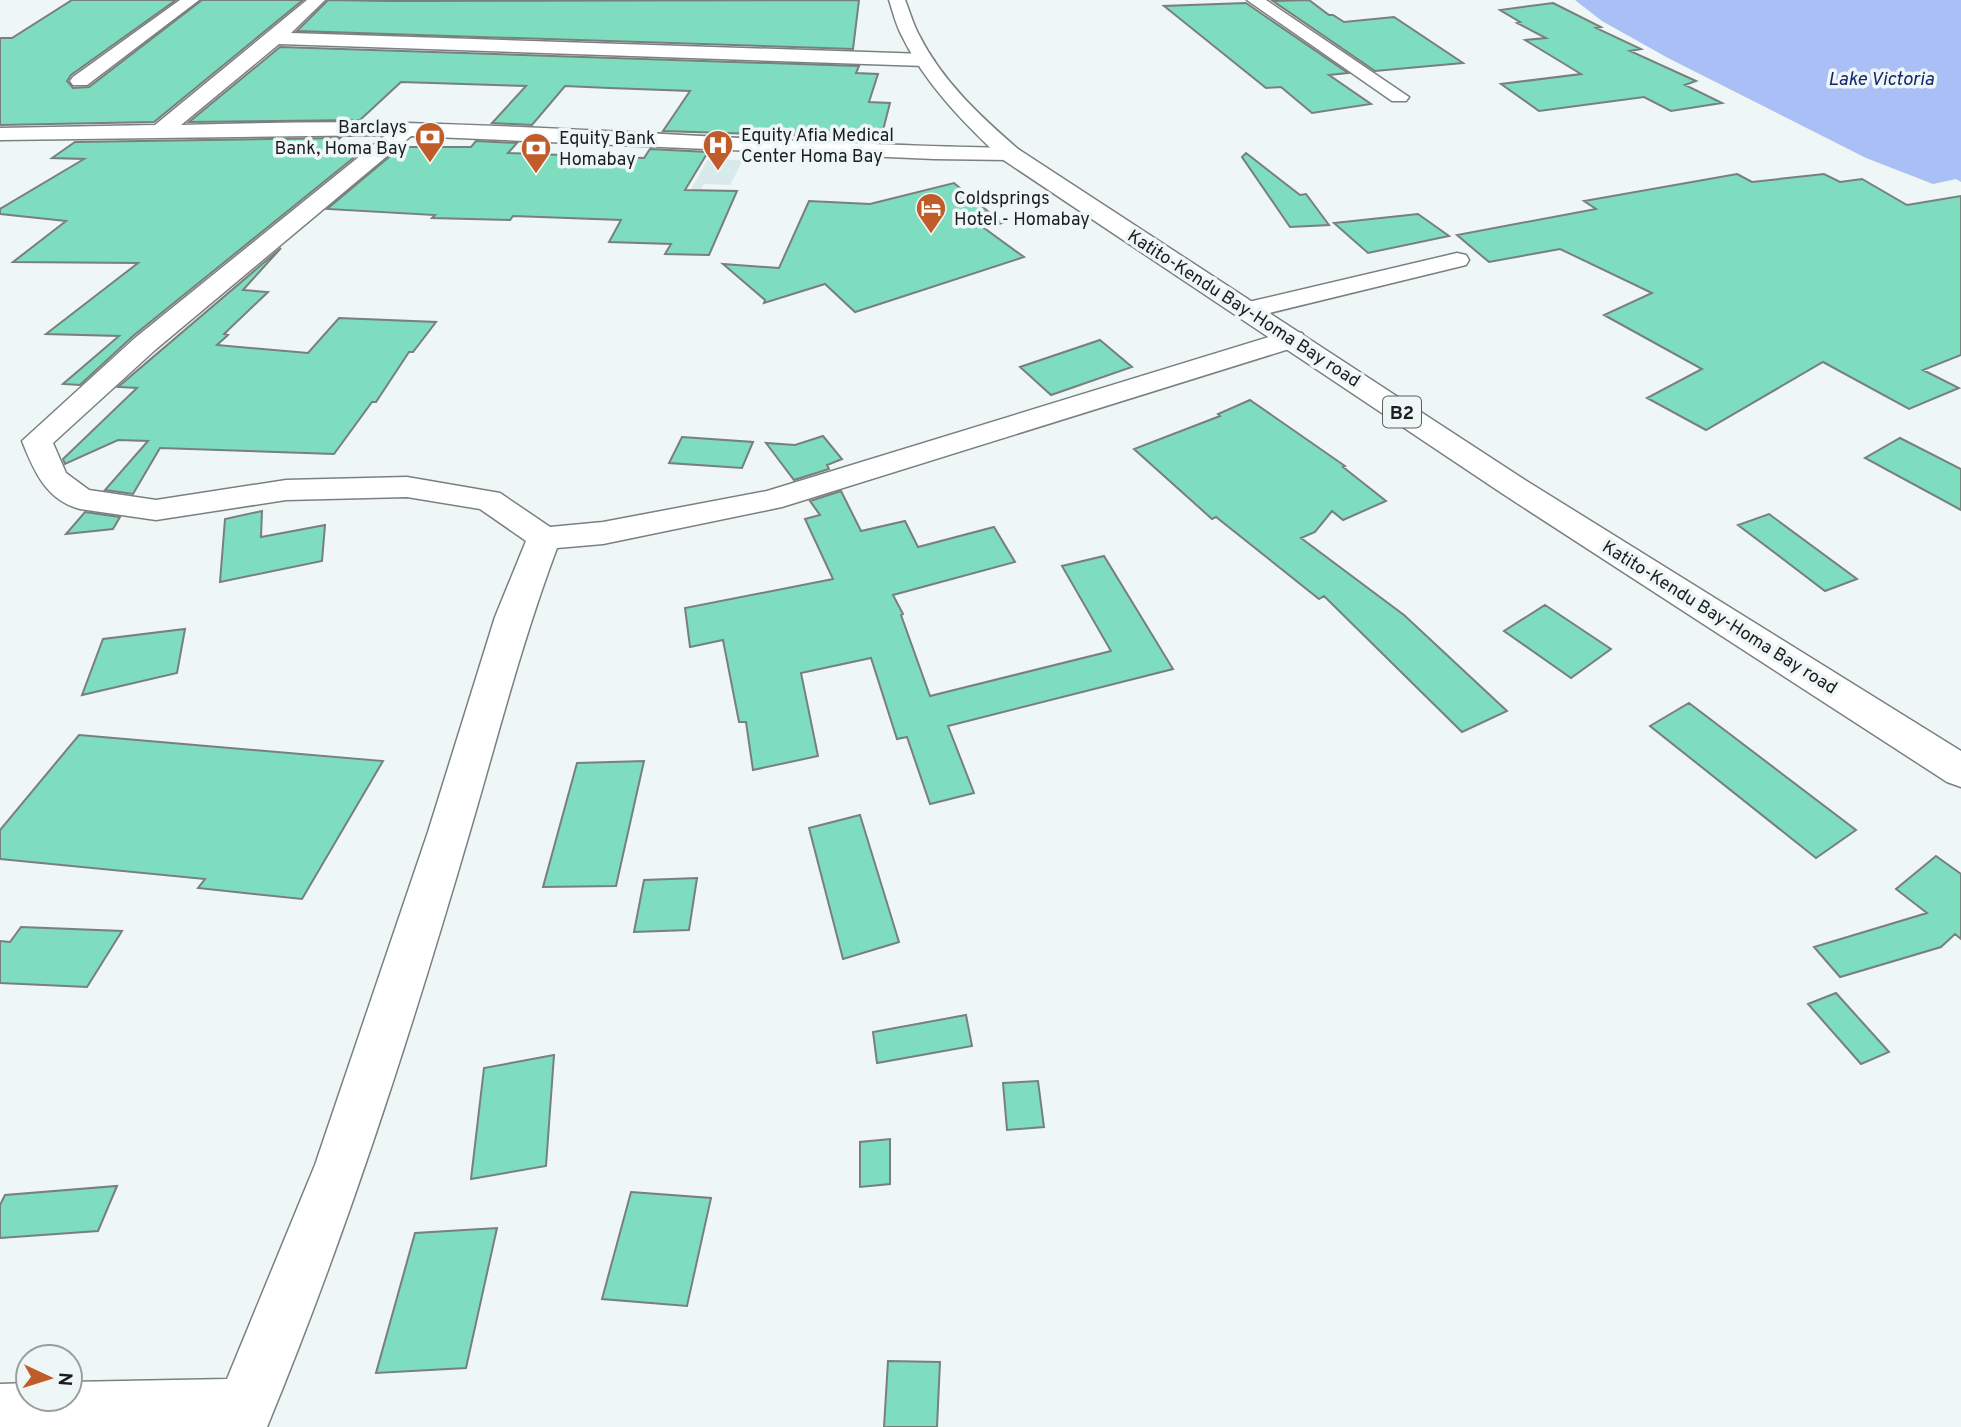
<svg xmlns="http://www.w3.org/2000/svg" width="1961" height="1427" font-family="Overpass,sans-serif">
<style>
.built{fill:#d9eaec}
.water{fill:#a9bff5}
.building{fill:#7edcbf;stroke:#797f7d;stroke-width:2}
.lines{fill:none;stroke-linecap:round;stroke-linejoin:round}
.minor-casing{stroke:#7a8081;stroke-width:3}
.highway-casing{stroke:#7a8081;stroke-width:3}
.minor{fill:#fff;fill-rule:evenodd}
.highway{fill:#fff;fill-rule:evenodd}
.labels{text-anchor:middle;stroke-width:7;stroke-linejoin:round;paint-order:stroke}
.far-poi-label{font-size:18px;fill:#1b1e1e;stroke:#eff6f6;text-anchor:start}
.far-street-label{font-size:18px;fill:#1b1e1e;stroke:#eff6f6}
.far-water-label{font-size:19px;font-style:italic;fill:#132570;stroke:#eff6f6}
.shield{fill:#eff6f6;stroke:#5b5f5f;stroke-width:2}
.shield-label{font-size:19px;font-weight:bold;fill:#1b1e1e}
</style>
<rect width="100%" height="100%" fill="#eff6f6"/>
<!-- built -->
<path class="built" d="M708,159L743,160L730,185L704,184L701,189H691Z"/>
<!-- water -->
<path class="water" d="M1575,0H1961V182L1956,179L1933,184L1866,158L1668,58L1602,21Z"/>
<!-- building -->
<path class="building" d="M72,0H176L71,75L67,81L73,88L89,87L202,0H303L154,122L0,125V38H12Z
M328,0L389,1L859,0L853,49L297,31Z
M1309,0L1329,15H1333L1344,22L1394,17L1463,63L1375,71L1273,1Z
M1246,3L1348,73L1329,75L1371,104L1312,113L1281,87L1266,88L1164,6Z
M1553,3L1601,27L1596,28L1641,49L1630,51L1696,81L1685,85L1722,103L1671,111L1644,97L1539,111L1501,84L1581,74L1525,40L1546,38L1517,23L1520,22L1500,10Z
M280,47L859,66L856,73L878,74L869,102L890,103L881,138L663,131L690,91L609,88L565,86L532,125L492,123L526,86L401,82L360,120L189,122Z
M340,138L331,146L367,147L133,336L80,385L63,384L119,336L46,334L138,263L13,262L66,221L0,214V209L84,159L52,158L75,142Z
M476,141L517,143L508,153L644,158L650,149L708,152L685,190L737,191L709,255L665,254L671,244L609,242L621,220L513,216L510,220L432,218L435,215L327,209L401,147H471Z
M1246,153L1300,195L1306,194L1329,225L1290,227L1242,157Z
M1737,174L1752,182L1824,174L1840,182L1862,179L1907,205L1961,196V355L1923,370L1959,388L1909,409L1823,362L1706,430L1647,398L1702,369L1604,315L1652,293L1560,249L1489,262L1457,235L1596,209L1584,201Z
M954,183L1002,223L984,228L1024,257L855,312L825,284L764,303L765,300L723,264L779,268L809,201L870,204Z
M1418,214L1449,236L1368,253L1334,223Z
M281,248L243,290L268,292L224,334L228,335L217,345L308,353L339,318L436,322L413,352H409L376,402H372L334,454L160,448L133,494L105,490L148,441L118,440L65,464L63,459L137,388L118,387Z
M1100,340L1132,367L1051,395L1020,367Z
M1250,400L1345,466L1343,467L1386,501L1343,520L1332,511L1315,532L1301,538L1404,615L1507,711L1462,732L1324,596L1319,599L1216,517L1212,519L1134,449L1220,416L1218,414Z
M823,436L842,459L827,465L829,469L794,480L766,443L795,445Z
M682,437L753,442L742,468L669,463Z
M1900,438L1961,469V510L1865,458Z
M841,491L861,531L905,521L918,547L994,527L1015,562L893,595L903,614L901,615L930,696L1111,651L1062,566L1104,556L1173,669L948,726L974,793L930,804L907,737L897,739L871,658L801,673L818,756L753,770L746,722H739L723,640L690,647L685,608L833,579L805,519L820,515L810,501Z
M262,511L261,537L325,525L322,561L220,582L225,519Z
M85,512L120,517L113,529L66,534Z
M1769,514L1857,579L1825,591L1738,525Z
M1545,605L1611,649L1571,678L1504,631Z
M185,629L177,673L82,695L103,639Z
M1689,703L1856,830L1816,858L1650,726Z
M79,735L383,761L302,899L198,888L205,879L0,859V830Z
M644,761L616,886L543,887L577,763Z
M860,815L899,942L843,959L809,828Z
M1936,856L1961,874V939L1955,934L1941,947L1840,977L1814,947L1927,913L1896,889Z
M697,878L689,930L634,932L644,880Z
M21,927L122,931L87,987L0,983V941L10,942Z
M1836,993L1889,1052L1861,1064L1808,1004Z
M966,1015L972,1046L877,1063L873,1032Z
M554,1055L546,1166L471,1179L484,1068Z
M1038,1081L1044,1127L1007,1130L1003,1083Z
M890,1139V1184L860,1187V1142Z
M117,1186L98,1231L0,1238V1205L5,1195Z
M631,1192L711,1198L687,1306L602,1299Z
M497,1228L466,1368L376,1373L415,1233Z
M888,1361L940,1362L937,1427H884Z"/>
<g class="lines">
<!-- minor casing -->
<g class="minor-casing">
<path id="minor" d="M180,0H199L87,85H73L70,81L73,77Z
M307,0H325L291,33L925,54L934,60L925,66L279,44L181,125C256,123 330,121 405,123C606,128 808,145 1010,148L1018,149L1021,154L1018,159L1010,160L934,159L411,136L155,350L53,443L66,473L89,490L156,500L286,480L407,477L500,493L550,527L603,522L767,491L1282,333L1292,331L1302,333L1306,339L1302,345L782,507L603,544L557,548C522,641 498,736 470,831C411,1033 347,1233 267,1427H0V1384L28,1383V1399H70V1382L227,1379L315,1165L428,832L495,617L526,541L480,509L407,497L286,500L156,520L80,509C46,500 34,471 22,441L135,338L386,135L0,140V128L155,125Z
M1247,0H1266L1409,97L1406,101H1392Z
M1457,253L1466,255L1469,260L1466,265L1249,318L1240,316L1236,310L1240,304Z"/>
</g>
<!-- highway casing -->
<g class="highway-casing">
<path id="highway" d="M889,0H905C910,12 913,24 919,35C942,81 980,116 1018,149L1525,480L1961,751V787L1947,782L1503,494L1002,159C964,123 925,84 902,36C896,25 893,12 889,0Z"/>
</g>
<!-- minor -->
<use href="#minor" class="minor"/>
<!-- highway -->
<use href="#highway" class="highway"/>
</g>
<!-- icons -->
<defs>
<g id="bank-pin" transform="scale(1.575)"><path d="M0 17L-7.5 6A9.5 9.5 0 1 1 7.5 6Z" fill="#c05b2a" stroke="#eff6f6"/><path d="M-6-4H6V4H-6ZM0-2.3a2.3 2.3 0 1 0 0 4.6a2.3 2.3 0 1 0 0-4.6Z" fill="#fff"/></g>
<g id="hospital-pin" transform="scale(1.575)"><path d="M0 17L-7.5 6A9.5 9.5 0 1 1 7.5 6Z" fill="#c05b2a" stroke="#eff6f6"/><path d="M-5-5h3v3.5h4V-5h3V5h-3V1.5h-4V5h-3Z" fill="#fff"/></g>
<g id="hotel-pin" transform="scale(1.575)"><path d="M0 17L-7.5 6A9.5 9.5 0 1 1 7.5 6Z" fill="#c05b2a" stroke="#eff6f6"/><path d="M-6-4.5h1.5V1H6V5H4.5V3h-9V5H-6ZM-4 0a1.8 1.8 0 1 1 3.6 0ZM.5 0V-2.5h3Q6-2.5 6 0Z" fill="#fff"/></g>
</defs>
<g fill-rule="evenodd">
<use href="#bank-pin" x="430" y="137"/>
<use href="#hospital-pin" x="718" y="145"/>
<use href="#bank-pin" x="536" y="148"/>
<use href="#hotel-pin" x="931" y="208"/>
</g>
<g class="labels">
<!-- far-poi labels -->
<g class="far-poi-label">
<text x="407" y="133" text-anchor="end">Barclays<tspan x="407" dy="21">Bank, Homa Bay</tspan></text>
<text x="741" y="141">Equity Afia Medical<tspan x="741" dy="21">Center Homa Bay</tspan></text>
<text x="559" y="144">Equity Bank<tspan x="559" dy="21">Homabay</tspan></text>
<text x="954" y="204">Coldsprings<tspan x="954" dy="21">Hotel - Homabay</tspan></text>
</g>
<!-- far-street labels -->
<g class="far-street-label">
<text transform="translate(1244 308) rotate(33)" y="6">Katito-Kendu Bay-Homa Bay road</text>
<text transform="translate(1720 617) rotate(32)" y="6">Katito-Kendu Bay-Homa Bay road</text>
</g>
<!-- far-water labels -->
<g class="far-water-label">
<text x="1881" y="85">Lake Victoria</text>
</g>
<!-- shield labels -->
<rect class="shield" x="1383" y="396.5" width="38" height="31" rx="5"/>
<g class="shield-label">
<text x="1402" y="419">B2</text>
</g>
</g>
<!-- north arrow -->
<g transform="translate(49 1378) rotate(94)"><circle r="33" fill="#eff6f6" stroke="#9aa0a0" stroke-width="2"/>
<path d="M0-5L12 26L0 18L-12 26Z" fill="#c05b2a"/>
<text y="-10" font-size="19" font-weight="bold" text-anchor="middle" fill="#1b1e1e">N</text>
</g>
</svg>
